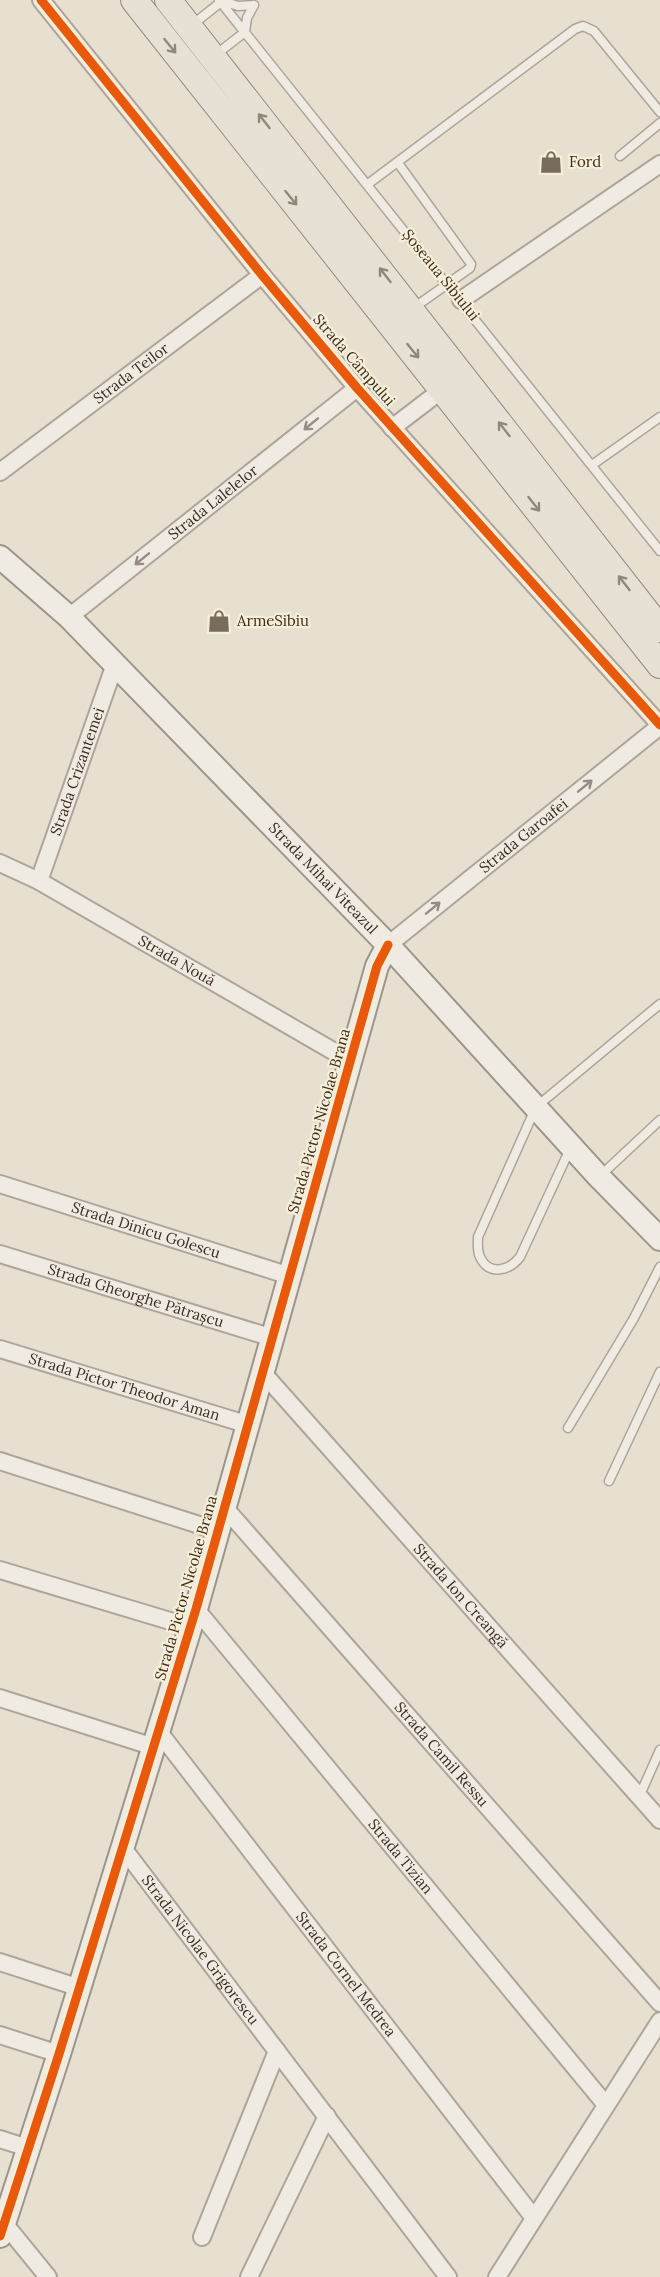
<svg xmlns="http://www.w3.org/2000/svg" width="660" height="2277" font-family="Lora,serif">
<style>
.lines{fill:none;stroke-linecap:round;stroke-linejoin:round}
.lane-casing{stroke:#ada599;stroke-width:11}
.street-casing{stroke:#ada599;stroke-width:20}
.secondary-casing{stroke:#9c958a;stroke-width:26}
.primary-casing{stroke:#928b80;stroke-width:28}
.lane{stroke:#efebe3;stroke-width:8}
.street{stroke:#efebe3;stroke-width:16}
.secondary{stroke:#efebe3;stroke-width:22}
.primary{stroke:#e6e1d4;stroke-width:26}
.cycleway-casing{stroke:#f7eed8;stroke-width:13}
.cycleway{stroke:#e8590c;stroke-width:9}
.oneway{stroke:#92887a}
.oneway2{stroke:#968c82}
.labels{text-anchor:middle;stroke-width:4.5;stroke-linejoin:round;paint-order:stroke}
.poi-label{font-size:15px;fill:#3d2e20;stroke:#f7eed8;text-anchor:start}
.street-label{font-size:15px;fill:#3d2e20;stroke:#f7eed8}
</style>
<rect width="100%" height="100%" fill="#e7e0d1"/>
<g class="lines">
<!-- lane casing -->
<g class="lane-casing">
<path id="lane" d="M219,0L660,551
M219,0L238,6L254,5
M192,25L221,2
M214,56L245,32L247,18L254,5
M620,156L660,123
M398,163L471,264L470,268L412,309
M368,184L575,29L583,26L594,31L660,112
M592,465L660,417
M570,1149L520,1257C509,1271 489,1276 480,1257C477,1251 478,1244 478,1237L536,1107L660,1004
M599,1177L660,1120
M568,1428L634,1318L660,1267
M609,1481L660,1372
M639,1797L660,1750"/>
</g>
<!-- street casing -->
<g class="street-casing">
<g id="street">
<path d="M41,0L262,275L357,388L660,725"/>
<path d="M461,300L660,164"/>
<path d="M392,428L443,389"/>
<path id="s1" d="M0,472L262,275"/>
<path id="s2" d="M69,617L357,388"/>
<path id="s3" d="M0,863L39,881L352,1062"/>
<path id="s4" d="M39,881L115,664"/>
<path id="s5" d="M388,945L660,726"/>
<path id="s6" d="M0,1184L290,1276"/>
<path id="s7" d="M0,1254L273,1338"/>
<path id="s8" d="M0,1349L249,1425"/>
<path id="s9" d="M263,1373L660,1820"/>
<path d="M0,1461L218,1531"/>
<path id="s10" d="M225,1508L660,2003"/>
<path d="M0,1570L190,1627"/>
<path id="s11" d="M196,1609L606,2105"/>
<path d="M0,1698L154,1747"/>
<path id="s12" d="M159,1732L534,2218"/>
<path id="s13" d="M123,1848L448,2277"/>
<path d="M0,1962L80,1988"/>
<path d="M0,2035L59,2054"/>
<path d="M0,2139L28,2148"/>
<path d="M4,2223L48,2277"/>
<path d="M202,2237L277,2051"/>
<path d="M249,2277L327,2116"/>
<path d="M497,2277L660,2021"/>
</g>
</g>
<!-- secondary casing -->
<g class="secondary-casing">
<g id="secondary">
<path id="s14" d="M0,557L69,617L388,945L599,1177L660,1239"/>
<path d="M0,2236L59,2054L196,1609L377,966L388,945"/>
</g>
</g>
<!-- primary casing -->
<g class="primary-casing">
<path id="primary" d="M134,0L660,665
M168,0L660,629"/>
</g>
<!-- lane -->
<use href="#lane" class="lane"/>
<!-- street -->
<use href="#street" class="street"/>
<!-- secondary -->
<use href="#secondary" class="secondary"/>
<!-- primary -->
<use href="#primary" class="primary"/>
<!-- cycleway casing -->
<g class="cycleway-casing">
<path id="cycleway" d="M41,0L262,275L357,388L660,725
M0,2236L59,2054L196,1609L377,966L388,945"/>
</g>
<!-- cycleway -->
<use href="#cycleway" class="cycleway"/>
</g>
<!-- one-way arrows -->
<defs><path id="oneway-shaft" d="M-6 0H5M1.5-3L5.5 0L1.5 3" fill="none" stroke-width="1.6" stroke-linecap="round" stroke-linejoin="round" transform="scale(1.5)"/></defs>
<g class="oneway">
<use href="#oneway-shaft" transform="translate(170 46) rotate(51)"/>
<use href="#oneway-shaft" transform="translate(264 121) rotate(-128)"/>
<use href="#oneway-shaft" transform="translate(291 198) rotate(51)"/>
<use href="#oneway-shaft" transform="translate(385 275) rotate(-128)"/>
<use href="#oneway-shaft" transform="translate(413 351) rotate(51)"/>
<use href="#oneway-shaft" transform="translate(504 429) rotate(-128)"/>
<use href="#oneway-shaft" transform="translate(534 504) rotate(52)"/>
<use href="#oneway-shaft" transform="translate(624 583) rotate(-128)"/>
</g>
<g class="oneway2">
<use href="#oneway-shaft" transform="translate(311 424) rotate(141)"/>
<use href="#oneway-shaft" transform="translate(142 559) rotate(141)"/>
<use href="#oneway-shaft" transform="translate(585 786) rotate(-39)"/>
<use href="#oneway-shaft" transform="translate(433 908) rotate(-39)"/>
</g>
<!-- icons -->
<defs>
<g id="shop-bare" transform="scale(1.8)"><path d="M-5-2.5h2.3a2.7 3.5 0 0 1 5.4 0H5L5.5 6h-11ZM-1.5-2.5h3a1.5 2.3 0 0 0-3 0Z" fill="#786c5e" stroke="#f7eed8" stroke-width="2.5" paint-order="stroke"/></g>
</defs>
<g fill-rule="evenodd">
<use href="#shop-bare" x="551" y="162"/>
<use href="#shop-bare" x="219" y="621"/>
</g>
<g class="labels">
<!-- poi labels -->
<g class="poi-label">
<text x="569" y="167">Ford</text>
<text x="237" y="626">ArmeSibiu</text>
</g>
<!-- street labels -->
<g class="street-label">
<text transform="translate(441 275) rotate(51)" y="5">Șoseaua Sibiului</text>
<text transform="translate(354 360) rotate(49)" y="5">Strada Câmpului</text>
<text dy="5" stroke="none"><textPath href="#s1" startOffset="164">Strada Teilor</textPath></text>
<text dy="5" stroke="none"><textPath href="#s2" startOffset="184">Strada Lalelelor</textPath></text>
<text dy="5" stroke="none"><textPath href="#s4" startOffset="116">Strada Crizantemei</textPath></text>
<text dy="5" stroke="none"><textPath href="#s5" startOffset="174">Strada Garoafei</textPath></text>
<text dy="5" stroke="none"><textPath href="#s14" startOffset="456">Strada Mihai Viteazul</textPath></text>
<text dy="5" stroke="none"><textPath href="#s3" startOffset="202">Strada Nouă</textPath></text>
<text transform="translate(319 1121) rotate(-74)" y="5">Strada Pictor Nicolae Brana</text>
<text dy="5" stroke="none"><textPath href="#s6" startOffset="153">Strada Dinicu Golescu</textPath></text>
<text dy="5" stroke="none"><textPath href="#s7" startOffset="142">Strada Gheorghe Pătrașcu</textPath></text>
<text dy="5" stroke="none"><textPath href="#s8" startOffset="130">Strada Pictor Theodor Aman</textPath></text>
<text transform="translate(186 1588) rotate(-74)" y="5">Strada Pictor Nicolae Brana</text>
<text dy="5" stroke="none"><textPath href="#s9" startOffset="298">Strada Ion Creangă</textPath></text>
<text dy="5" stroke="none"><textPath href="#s10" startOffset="328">Strada Camil Ressu</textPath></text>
<text dy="5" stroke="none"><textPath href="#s11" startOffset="321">Strada Tizian</textPath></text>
<text dy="5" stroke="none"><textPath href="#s13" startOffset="128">Strada Nicolae Grigorescu</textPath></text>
<text dy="5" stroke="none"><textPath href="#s12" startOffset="306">Strada Cornel Medrea</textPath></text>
</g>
</g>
</svg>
